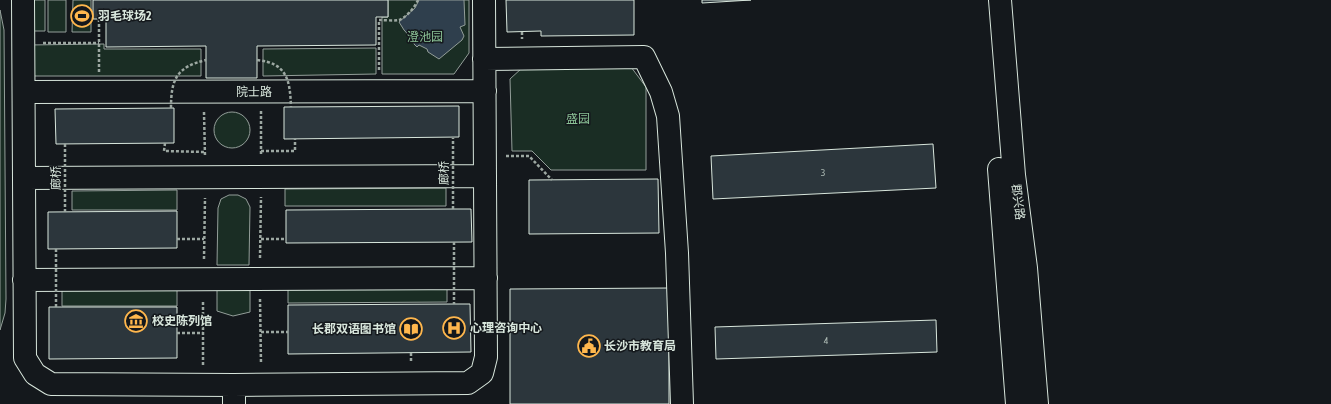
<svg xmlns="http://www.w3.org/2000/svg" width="1331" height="404" font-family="'Asap Condensed','Noto Sans SC',sans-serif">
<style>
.green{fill:#1a2d24;stroke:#939e99}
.water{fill:#2f3f4d;stroke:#939e99}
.building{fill:#2c363c;stroke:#d8e6dc}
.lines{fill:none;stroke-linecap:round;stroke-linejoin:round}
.minor-casing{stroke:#d8e6dc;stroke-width:24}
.major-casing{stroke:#d8e6dc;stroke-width:24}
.path{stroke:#9da8a2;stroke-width:2.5;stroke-dasharray:3 2;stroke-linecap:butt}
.minor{stroke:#14181c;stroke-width:22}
.major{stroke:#14181c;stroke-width:22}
.path-bridge{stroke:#9da8a2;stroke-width:2.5;stroke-dasharray:3 2;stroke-linecap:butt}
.labels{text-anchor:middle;stroke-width:3;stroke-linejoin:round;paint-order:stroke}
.number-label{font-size:10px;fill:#adbab4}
.poi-label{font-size:12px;font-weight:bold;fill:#d8e6dc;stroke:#14181c;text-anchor:start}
.park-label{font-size:12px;fill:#8ac095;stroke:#14181c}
.street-label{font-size:12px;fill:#d8e6dc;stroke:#14181c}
</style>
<rect width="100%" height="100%" fill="#14181c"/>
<!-- green -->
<path class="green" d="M28,0H45V31H28Z
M48,0H66V32H48Z
M73,0H91V32H72Z
M388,0H469V53L454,74H382V17H388Z
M0,10L4,30L6,299L5,313L0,330Z
M104,44V49H201V76H28V45Z
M376,48V74L263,76V49Z
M631,67L646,87V170H551L532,151H512L510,79L522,68Z
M214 130a18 18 0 1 1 36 0a18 18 0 1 1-36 0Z
M446,188V206H285V189Z
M177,190V210H72V191Z
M229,195H238L246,199L250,207L249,265H217L218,208L221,199Z
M217,281H250V312L233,316L217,311Z
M447,283V302L288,303V285Z
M62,285H177V306H62Z"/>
<!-- water -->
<path class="water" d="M419,0H464L465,25L460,27L464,36L462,40L439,59L428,52L427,49L419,45L417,47L414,44V41L404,30L399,22L415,8Z"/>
<!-- building -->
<path class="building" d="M93,0H388V17H376V45L257,46V78H206V46L106,47V19H93Z
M506,0H634V35L541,36V31L507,32Z
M702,0H751L702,3Z
M459,106V137L284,139V107Z
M174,108V143L56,144L55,109Z
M933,144L936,188L713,199L711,156Z
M658,179L659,233L529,234V180Z
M453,209H471L472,242L286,243V210Z
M177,211V248L48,249V212Z
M669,288V404H510V289Z
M454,304H470L471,352L288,354V305Z
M49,307H177V358L49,359Z
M936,320L937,352L716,359L715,327Z"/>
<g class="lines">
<!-- minor casing -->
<g class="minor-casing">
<path id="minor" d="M23,0L25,358L35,374L51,384L234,385L468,383L482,373L486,357L484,0
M484,59L644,57L661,92L668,116L677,253L682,404
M24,92L485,91
M24,178L485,176
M24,280L486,278
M234,385V404"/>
</g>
<!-- major casing -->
<g class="major-casing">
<path id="major" d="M1000,0L1014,175L1026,268L1037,404
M999,169L1017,404"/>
</g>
<!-- path -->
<path class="path" d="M99,19V72
M522,32V39
M43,43H99
M379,70V20C385,20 393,21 399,20C407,17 415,7 418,0
M261,111V156
M204,112L205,157
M165,143L164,151L205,152
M261,151H295V139
M506,156H529L552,180
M177,239H204
M261,239H286
M260,258L261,197
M204,259L205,198
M260,299L261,364
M261,332H288
M177,333H203
M411,353V363
M203,365V300"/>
<!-- minor -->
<use href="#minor" class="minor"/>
<!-- major -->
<use href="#major" class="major"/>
<!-- path-bridge -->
<path class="path-bridge" d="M257,60C287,63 290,80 291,107
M171,108C171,80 176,67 206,60
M65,144V212
M453,209V138
M454,242V304
M56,249V307"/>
</g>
<!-- icons -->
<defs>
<g id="stadium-ring" transform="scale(1.15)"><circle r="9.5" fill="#14181c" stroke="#ffb74d" stroke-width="1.5"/><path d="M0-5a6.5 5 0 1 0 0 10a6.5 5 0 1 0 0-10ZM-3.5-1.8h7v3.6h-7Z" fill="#ffb74d"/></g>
<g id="museum-ring" transform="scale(1.15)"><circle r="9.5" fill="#14181c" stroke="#ffb74d" stroke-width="1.5"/><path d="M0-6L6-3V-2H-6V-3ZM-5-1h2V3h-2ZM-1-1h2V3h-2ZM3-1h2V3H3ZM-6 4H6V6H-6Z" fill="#ffb74d"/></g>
<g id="hospital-ring" transform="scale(1.15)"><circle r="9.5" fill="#14181c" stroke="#ffb74d" stroke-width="1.5"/><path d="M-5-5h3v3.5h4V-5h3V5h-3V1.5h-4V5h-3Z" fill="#ffb74d"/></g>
<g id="library-ring" transform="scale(1.15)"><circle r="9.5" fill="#14181c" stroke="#ffb74d" stroke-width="1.5"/><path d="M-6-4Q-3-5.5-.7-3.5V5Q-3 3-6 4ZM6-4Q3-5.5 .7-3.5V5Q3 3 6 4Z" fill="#ffb74d"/></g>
<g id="civic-ring" transform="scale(1.15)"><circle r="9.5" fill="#14181c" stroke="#ffb74d" stroke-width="1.5"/><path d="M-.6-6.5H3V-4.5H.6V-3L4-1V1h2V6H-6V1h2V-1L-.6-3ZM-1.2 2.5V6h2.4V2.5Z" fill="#ffb74d"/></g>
</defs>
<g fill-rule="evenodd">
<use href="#stadium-ring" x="82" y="16"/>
<use href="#museum-ring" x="136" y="321"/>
<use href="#hospital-ring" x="454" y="328"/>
<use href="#library-ring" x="411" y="329"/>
<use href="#civic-ring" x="589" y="346"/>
</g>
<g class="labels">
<!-- number labels -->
<g class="number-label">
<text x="823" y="176">3</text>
<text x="826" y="344">4</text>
</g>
<!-- poi labels -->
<g class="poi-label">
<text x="98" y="20">羽毛球场2</text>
<text x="152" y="325">校史陈列馆</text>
<text x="470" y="332">心理咨询中心</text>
<text x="396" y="333" text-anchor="end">长郡双语图书馆</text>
<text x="604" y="350">长沙市教育局</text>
</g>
<!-- park labels -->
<g class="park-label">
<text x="425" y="41">澄池园</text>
<text x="578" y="123">盛园</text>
</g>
<!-- street labels -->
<g class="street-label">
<text x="254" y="96">院士路</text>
<text transform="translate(444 173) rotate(-90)" y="4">廊桥</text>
<text transform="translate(56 178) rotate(-90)" y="4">廊桥</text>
<text transform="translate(1018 202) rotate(83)" y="4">郡兴路</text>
</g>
</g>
</svg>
